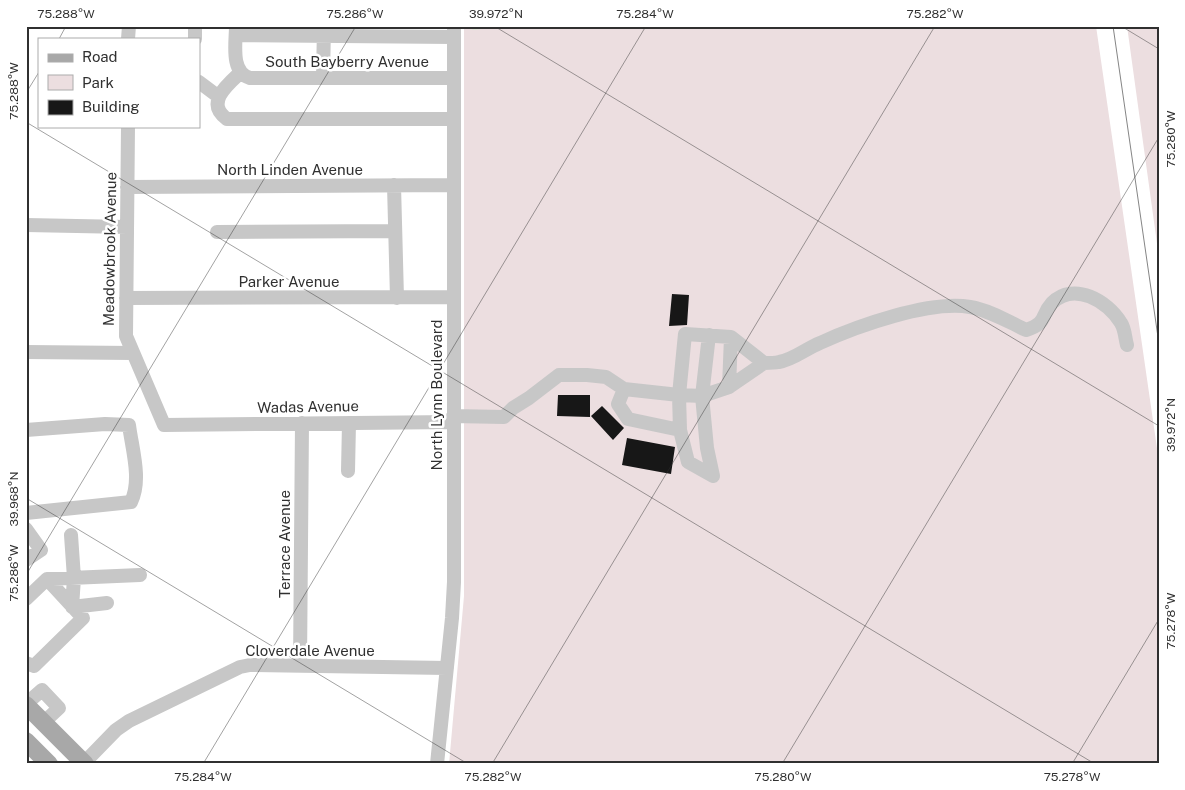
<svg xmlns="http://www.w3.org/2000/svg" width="1185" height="790" font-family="'Public Sans',sans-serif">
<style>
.green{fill:#ecdee0}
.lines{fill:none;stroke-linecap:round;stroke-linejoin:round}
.stream{stroke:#d1eccb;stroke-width:3}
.building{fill:#171717}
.minor{stroke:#c7c7c7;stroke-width:14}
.major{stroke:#a8a8a8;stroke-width:18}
.tram{stroke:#858585;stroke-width:1}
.ticks{fill:none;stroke:#303030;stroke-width:1;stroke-opacity:0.45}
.labels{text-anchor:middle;stroke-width:5;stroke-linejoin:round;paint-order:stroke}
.street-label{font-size:15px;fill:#303030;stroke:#fff}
.neatline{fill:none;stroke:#303030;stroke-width:2}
.ticks-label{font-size:12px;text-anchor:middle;fill:#303030}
</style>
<rect width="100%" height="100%" fill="#fff"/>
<!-- green -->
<path class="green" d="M464,26H1096L1159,462V764H449L464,596Z
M1127,26H1159V258Z"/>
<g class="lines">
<!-- stream -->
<path class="stream" d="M465,26L474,28L503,26
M553,26H558"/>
</g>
<!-- building -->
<path class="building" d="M672,294L689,295L687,325L669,326Z
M558,395H590V417L557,416Z
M602,406L624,428L613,440L591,416Z
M627,438L675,447L671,474L622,465Z"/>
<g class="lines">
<!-- minor -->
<path class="minor" d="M236,26C236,43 230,72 250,78H453
M236,35L454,37
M128,39L129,26
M195,39V26
M240,73C227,85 205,103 227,119H453
M323,78L324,26
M199,82L219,97
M128,126L126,336L164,425L453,422
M394,185L397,298
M127,187L453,185
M26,225L127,227
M217,232L395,231
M126,298L453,297
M26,352L133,353
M764,363C769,363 774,363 779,362C793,360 807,348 820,343C857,326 930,300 970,307C989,310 1009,322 1026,330C1048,323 1040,316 1052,303C1074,281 1108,301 1121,323C1125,329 1125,338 1127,345
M729,387L764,363L731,337
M624,389L618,404L628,419L680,430
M453,416L504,417L513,408L529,398L559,375H587L606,377L624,389L679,395L702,396L729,387L731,337L685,334L679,395L680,430L688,462L713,476L707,448L702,396L709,335
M26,430L105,424L129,425C132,449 142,480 131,502L26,513
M348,471L349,423
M26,529L41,550L26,560
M71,535L74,578L72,607L107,603
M47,579L140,575
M26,599L47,579L83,618L34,666L26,663
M300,666L302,423
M26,704L42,690L59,708L44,722
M83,764L116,730L129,721L240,667L250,665L447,668
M437,764L452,618L454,582V26"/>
<!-- major -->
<path class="major" d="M26,705L85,764
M26,741L49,764"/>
<!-- tram -->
<path class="tram" d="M1113,26L1159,344"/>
</g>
<!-- ticks -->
<path class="ticks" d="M494,26L1159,426M1121,26L1159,49M59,39L66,26M26,93L39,72M26,122L1095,764M26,498L468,764M26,575L356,26M203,764L646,26M492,764L935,26M782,764L1159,137M1072,764L1159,619"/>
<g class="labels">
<!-- street labels -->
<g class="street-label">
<text x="347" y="67">South Bayberry Avenue</text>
<text x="290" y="175">North Linden Avenue</text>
<text transform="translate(110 249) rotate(-89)" y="5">Meadowbrook Avenue</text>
<text x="289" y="287">Parker Avenue</text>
<text transform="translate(437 395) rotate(-90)" y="5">North Lynn Boulevard</text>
<text transform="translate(308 407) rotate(-1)" y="5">Wadas Avenue</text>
<text transform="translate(285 544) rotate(-90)" y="5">Terrace Avenue</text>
<text x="310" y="656">Cloverdale Avenue</text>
</g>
</g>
<!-- border -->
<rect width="1185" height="790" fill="none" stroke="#ffffff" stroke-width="55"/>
<!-- legend -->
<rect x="38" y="38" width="162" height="90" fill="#ffffff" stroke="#acacac"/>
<rect x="48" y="54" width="25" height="8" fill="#a8a8a8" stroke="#acacac"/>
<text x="82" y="62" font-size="15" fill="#303030">Road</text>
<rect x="48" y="75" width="25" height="15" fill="#ecdee0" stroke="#acacac"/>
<text x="82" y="88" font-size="15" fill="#303030">Park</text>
<rect x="48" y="100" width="25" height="15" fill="#171717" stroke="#acacac"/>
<text x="82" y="112" font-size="15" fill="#303030">Building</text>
<rect x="28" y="28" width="1130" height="734" class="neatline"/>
<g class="ticks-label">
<text x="66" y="18">75.288°W</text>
<text x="355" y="18">75.286°W</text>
<text x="496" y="18">39.972°N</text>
<text x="645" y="18">75.284°W</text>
<text x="935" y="18">75.282°W</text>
<text transform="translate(14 91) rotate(-90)" y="4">75.288°W</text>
<text transform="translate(1171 139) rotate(-90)" y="4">75.280°W</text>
<text transform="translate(1171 425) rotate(-90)" y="4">39.972°N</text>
<text transform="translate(14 499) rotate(-90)" y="4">39.968°N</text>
<text transform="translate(14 573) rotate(-90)" y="4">75.286°W</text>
<text transform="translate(1171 621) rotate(-90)" y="4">75.278°W</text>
<text x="203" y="781">75.284°W</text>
<text x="493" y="781">75.282°W</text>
<text x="783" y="781">75.280°W</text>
<text x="1072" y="781">75.278°W</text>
</g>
</svg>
